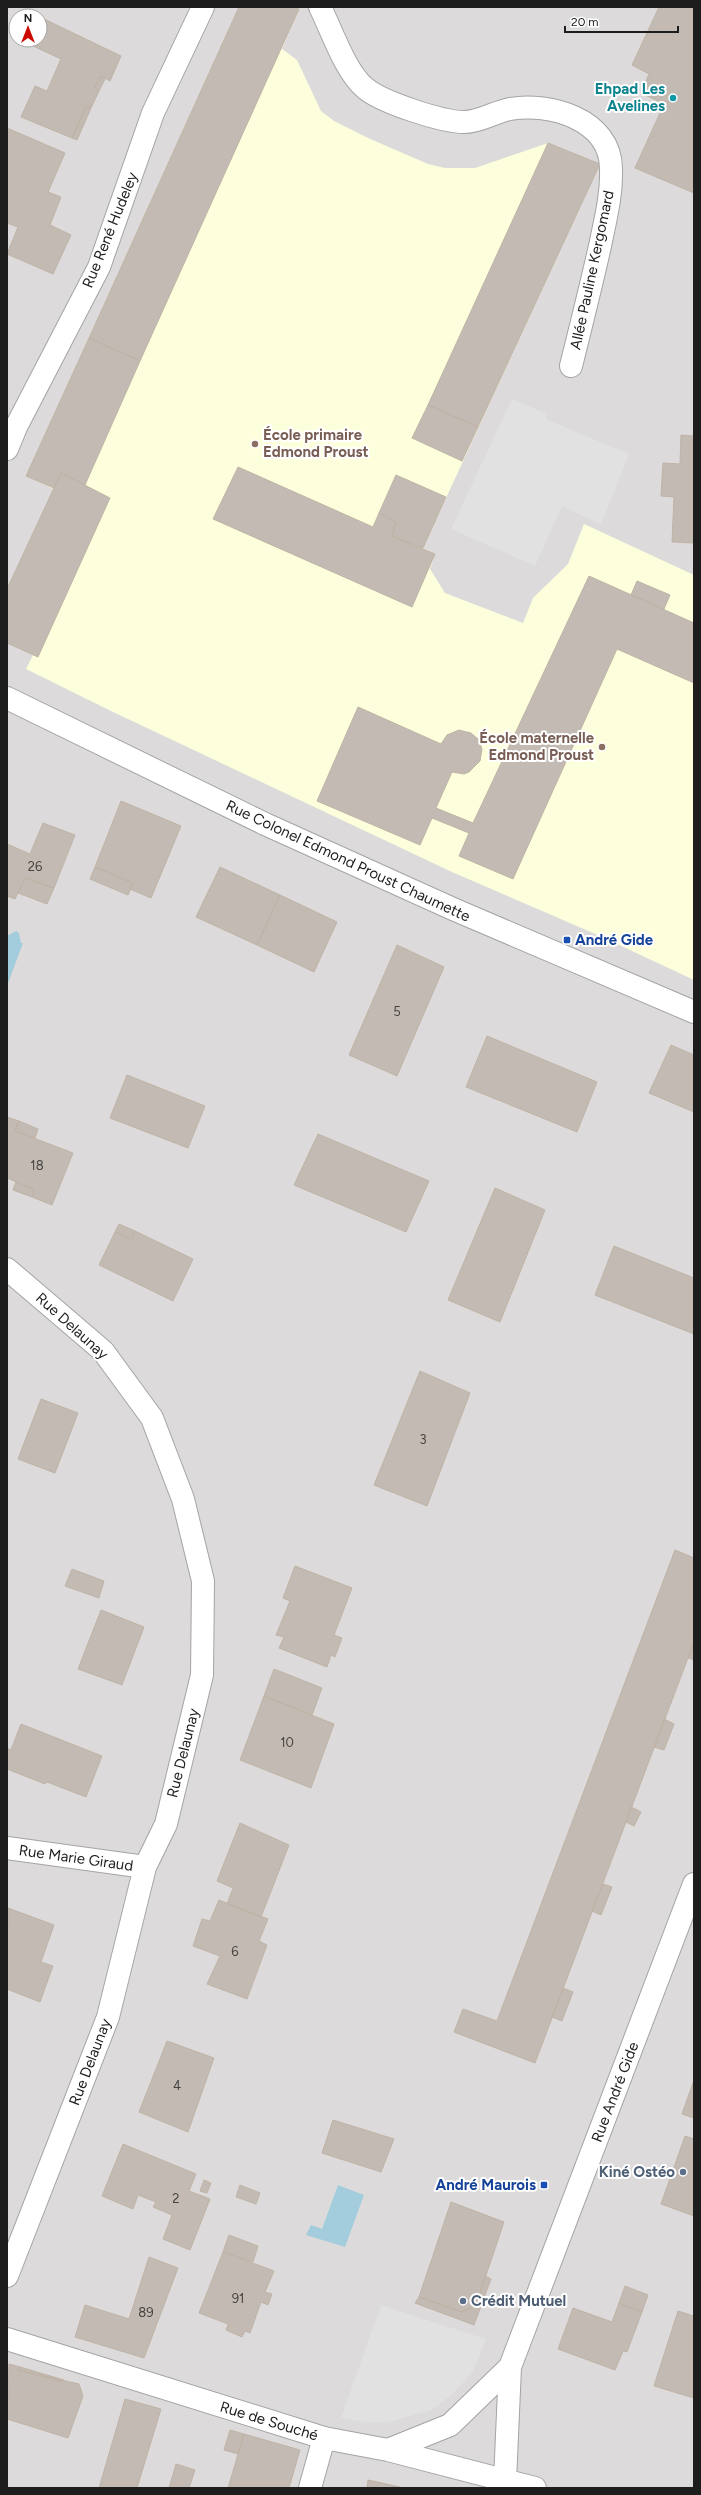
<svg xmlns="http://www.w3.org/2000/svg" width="701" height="2495" font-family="Figtree,sans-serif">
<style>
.residential{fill:#dcdada;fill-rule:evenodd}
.education{fill:#fdffdc}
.parking{fill:#e1e1e1}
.water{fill:#a3cddd}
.building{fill:#c3bab3;stroke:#c0b3a6}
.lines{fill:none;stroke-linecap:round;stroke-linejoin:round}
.minor-casing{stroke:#a4a4a4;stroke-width:24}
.tertiary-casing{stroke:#a4a4a4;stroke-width:24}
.minor{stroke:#fff;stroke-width:22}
.tertiary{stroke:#fff;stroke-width:22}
.culture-dot{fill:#0f9aa8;stroke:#fff;stroke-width:1.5}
.education-dot{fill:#8d6e63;stroke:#fff;stroke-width:1.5}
.transit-dot{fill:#1a4fb4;stroke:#fff;stroke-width:1.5}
.service-dot{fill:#5c6f8a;stroke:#fff;stroke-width:1.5}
.labels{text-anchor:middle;stroke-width:4;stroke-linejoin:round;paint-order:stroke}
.number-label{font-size:13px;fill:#464442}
.culture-label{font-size:15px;font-weight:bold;fill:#0d838f;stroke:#fff;text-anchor:end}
.street-label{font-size:15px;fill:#1d1d1d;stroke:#fff}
.education-label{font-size:15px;font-weight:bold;fill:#785e54;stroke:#fff;text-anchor:start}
.transit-label{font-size:15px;font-weight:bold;fill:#164399;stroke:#fff;text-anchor:start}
.service-label{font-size:15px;font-weight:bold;fill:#4e5e75;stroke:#fff;text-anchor:end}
</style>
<rect width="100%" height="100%" fill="#efebe3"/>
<!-- residential -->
<path class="residential" d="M7,7H694V2488H7ZM16,16H40V40H16Z"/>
<!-- education -->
<path class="education" d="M239,7H295L299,9L282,49L297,60L321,111L334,121L368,138L428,164L445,168H475L548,143L600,164L423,548L435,554L430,569L445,593L523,623L533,598L568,564L584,524L694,575V980L600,936L452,872L111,711L26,669L33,655L7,643V589L54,489L26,476Z"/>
<!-- parking -->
<path class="parking" d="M512,399L547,414L546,419L629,454L601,525L562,506L535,566L451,529Z
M381,2305L486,2339L473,2371L454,2393L432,2410L389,2422H364L341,2418Z"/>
<!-- water -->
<path class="water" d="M16,931L19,933L21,943H23L7,986V936Z
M338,2185L364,2195L345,2247L306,2235L311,2225L322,2229Z"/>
<!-- building -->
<path class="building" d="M239,7H295L299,9L140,361L89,338Z
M659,7H694V193L635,168L664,104L641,93L649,74L632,65Z
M42,18L121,56L110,81L101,76L95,87L99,91L91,108L86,106L72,138L21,117L35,86L47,91L61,59L31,45L33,40H40V24Z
M101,76L105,79L99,91L95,87Z
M86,106L91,108L77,140L72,138Z
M7,128L65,153L48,192L61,197L50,225L71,235L53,274L7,254L18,227L7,223Z
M548,143L600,164L478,427L428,405Z
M89,338L140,361L85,485L61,473L54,488L26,476Z
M428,405L478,427L462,461L412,438Z
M681,435L694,436V543L672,542L674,497L661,496L663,463L680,464Z
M238,467L373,527L379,513L396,522L392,536L435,554L412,607L213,519Z
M61,473L110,498L38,657L7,643V589Z
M396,475L446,497L423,548L392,536L396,522L379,513Z
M589,576L694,623V683L617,649L513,879L459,856L469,833L432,818L420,845L317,801L358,707L441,744L447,735L459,730L471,733L478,739L482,749L480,761L469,772L464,774L452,772L436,808L473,823Z
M637,581L670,595L664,609L631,595Z
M121,801L181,826L151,898L130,889L133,883L95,867Z
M43,823L75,835L54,888L25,878L15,899L7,896V844L30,854Z
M95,867L133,883L128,895L90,879Z
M220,867L280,895L257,945L196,917Z
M25,878L54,888L47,904L18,893Z
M280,895L337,922L314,972L257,945Z
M397,945L444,967L397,1076L349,1055Z
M487,1036L597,1082L577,1132L466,1087Z
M671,1045L694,1055V1112L649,1093Z
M127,1075L205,1106L188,1148L110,1118Z
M7,1117L19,1121L15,1131L73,1153L52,1205L32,1197L34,1189L7,1178Z
M19,1121L38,1129L35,1138L15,1131Z
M318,1134L429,1181L406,1232L294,1185Z
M16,1182L34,1189L32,1197L13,1190Z
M495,1188L545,1210L500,1322L448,1300Z
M119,1224L135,1231L132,1239L115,1232Z
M135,1231L193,1259L173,1301L99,1265L115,1232L132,1239Z
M614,1246L694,1278V1334L595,1295Z
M420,1371L470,1393L427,1506L374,1485Z
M41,1399L78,1413L55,1473L18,1459Z
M675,1550L694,1558V1642L535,2063L454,2032L463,2009L497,2021Z
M295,1566L352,1588L334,1635L342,1638L335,1657L331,1655L327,1667L279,1648L284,1637L276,1635L290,1601L283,1598Z
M72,1569L104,1581L99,1598L65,1586Z
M101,1610L144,1627L122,1685L78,1669Z
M694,1642V1660L688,1658Z
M274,1669L322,1688L312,1715L264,1696Z
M264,1696L334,1724L311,1788L240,1760Z
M664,1719L674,1724L664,1750L654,1747Z
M21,1724L102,1756L86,1797L47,1782L45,1784L7,1769V1748L11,1750Z
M631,1807L641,1812L634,1826L626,1822Z
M240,1823L289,1845L261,1917L227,1904L233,1888L217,1881Z
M603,1884L612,1887L601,1915L592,1911Z
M219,1900L268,1919L259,1941L267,1945L247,1999L207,1984L220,1956L193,1946L202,1919L210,1921Z
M8,1908L54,1925L41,1962L53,1966L40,2002L7,1989Z
M563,1988L573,1992L562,2021L552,2017Z
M167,2041L214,2058L188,2132L139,2112Z
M694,2080V2118L682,2114Z
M333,2120L394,2139L381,2172L322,2153Z
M685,2136L694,2139V2216L661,2204Z
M123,2144L196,2174L189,2191L210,2199L190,2250L163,2239L172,2215L153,2207L156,2202L138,2195L133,2209L102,2196Z
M204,2180L211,2183L207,2193L200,2191Z
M240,2185L260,2193L256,2204L236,2197Z
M451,2202L504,2222L476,2305L462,2312L419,2297Z
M229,2235L258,2246L253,2262L223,2252Z
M223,2252L274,2271L265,2292L272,2294L268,2305L261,2302L250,2333L245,2331L242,2337L226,2330L228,2324L199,2313Z
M149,2257L178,2268L144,2358L75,2337L85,2305L129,2319Z
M485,2276L491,2279L474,2325L415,2303L419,2297L462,2312L476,2305Z
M625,2286L648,2295L642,2312L619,2303Z
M619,2303L642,2312L627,2352L623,2351L615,2370L558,2349L573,2308L612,2322Z
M678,2311L694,2316V2398L654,2386Z
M9,2364L20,2367L18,2370L79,2384L83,2396L68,2438L7,2419Z
M20,2367L64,2380L62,2382L18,2370Z
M125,2399L161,2409L137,2488H99Z
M230,2430L244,2434L238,2454L224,2450Z
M244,2434L300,2450L289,2488H228Z
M176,2464L195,2470L189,2488H169Z
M368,2480L400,2487V2488H367Z"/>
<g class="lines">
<!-- minor casing -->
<g class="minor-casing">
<path id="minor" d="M320,7C332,31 345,71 365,88C381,102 442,122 464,122C480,122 494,112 510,109C549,102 611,119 611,169C612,195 605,221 600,246C591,286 581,326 571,366
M7,449L16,427L99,267L153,113L203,7
M7,1269L103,1351L152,1418L183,1499L203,1581L202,1675L166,1824L145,1867L108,2017L7,2276
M7,1848L145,1867
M310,2488L324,2438"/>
</g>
<!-- tertiary casing -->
<g class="tertiary-casing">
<path id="tertiary" d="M7,698L265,824L453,909L694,1012
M7,2339L324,2438L388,2450L535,2488
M388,2450L450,2425L510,2367
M505,2481L510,2367L694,1884"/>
</g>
<!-- minor -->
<use href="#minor" class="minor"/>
<!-- tertiary -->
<use href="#tertiary" class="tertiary"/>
</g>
<!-- markers -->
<circle class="culture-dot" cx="673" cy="98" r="4"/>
<g class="education-dot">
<circle cx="255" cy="444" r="4"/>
<circle cx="602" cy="747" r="4"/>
</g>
<g class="transit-dot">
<rect x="563" y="936" width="8" height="8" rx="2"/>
<rect x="540" y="2181" width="8" height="8" rx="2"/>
</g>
<g class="service-dot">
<circle cx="683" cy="2172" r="4"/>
<circle cx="463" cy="2301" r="4"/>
</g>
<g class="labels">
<!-- number labels -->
<g class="number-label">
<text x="35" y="871">26</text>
<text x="397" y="1016">5</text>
<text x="37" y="1170">18</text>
<text x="423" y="1444">3</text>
<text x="287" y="1747">10</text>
<text x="235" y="1956">6</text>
<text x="177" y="2090">4</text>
<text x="176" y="2203">2</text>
<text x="238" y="2303">91</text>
<text x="146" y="2317">89</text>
</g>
<!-- culture labels -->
<g class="culture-label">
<text x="665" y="94">Ehpad Les<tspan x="665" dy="17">Avelines</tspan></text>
</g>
<!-- street labels -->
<g class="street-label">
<text transform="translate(110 230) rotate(-68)" y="5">Rue René Hudeley</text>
<text transform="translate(592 270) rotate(-78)" y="5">Allée Pauline Kergomard</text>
<text transform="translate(348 861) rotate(25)" y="5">Rue Colonel Edmond Proust Chaumette</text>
<text transform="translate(72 1326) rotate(42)" y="5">Rue Delaunay</text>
<text transform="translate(183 1753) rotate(-76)" y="5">Rue Delaunay</text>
<text transform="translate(76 1858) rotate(8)" y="5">Rue Marie Giraud</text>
<text transform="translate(90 2062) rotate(-69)" y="5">Rue Delaunay</text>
<text transform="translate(615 2092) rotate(-69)" y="5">Rue André Gide</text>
<text transform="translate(269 2421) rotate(17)" y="5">Rue de Souché</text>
</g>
<!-- education labels -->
<g class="education-label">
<text x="263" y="440">École primaire<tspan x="263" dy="17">Edmond Proust</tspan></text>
<text x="594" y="743" text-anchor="end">École maternelle<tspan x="594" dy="17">Edmond Proust</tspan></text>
</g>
<!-- transit labels -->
<g class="transit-label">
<text x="575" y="945">André Gide</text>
<text x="536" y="2190" text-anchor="end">André Maurois</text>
</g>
<!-- service labels -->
<g class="service-label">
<text x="675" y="2177">Kiné Ostéo</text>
<text x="471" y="2306" text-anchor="start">Crédit Mutuel</text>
</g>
</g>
<!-- border -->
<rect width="701" height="2495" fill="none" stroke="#1d1d1d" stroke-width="16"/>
<!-- north arrow -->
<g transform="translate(28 28)"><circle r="19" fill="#ffffff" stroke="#a5a5a5"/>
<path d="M0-3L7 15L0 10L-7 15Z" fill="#cb0b00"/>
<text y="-6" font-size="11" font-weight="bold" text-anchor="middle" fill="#1d1d1d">N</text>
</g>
<!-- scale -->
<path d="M565 26v6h113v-6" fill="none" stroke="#1d1d1d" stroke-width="2"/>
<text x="571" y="26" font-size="12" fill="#1d1d1d" stroke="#ffffff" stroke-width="3" paint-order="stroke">20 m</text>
</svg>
